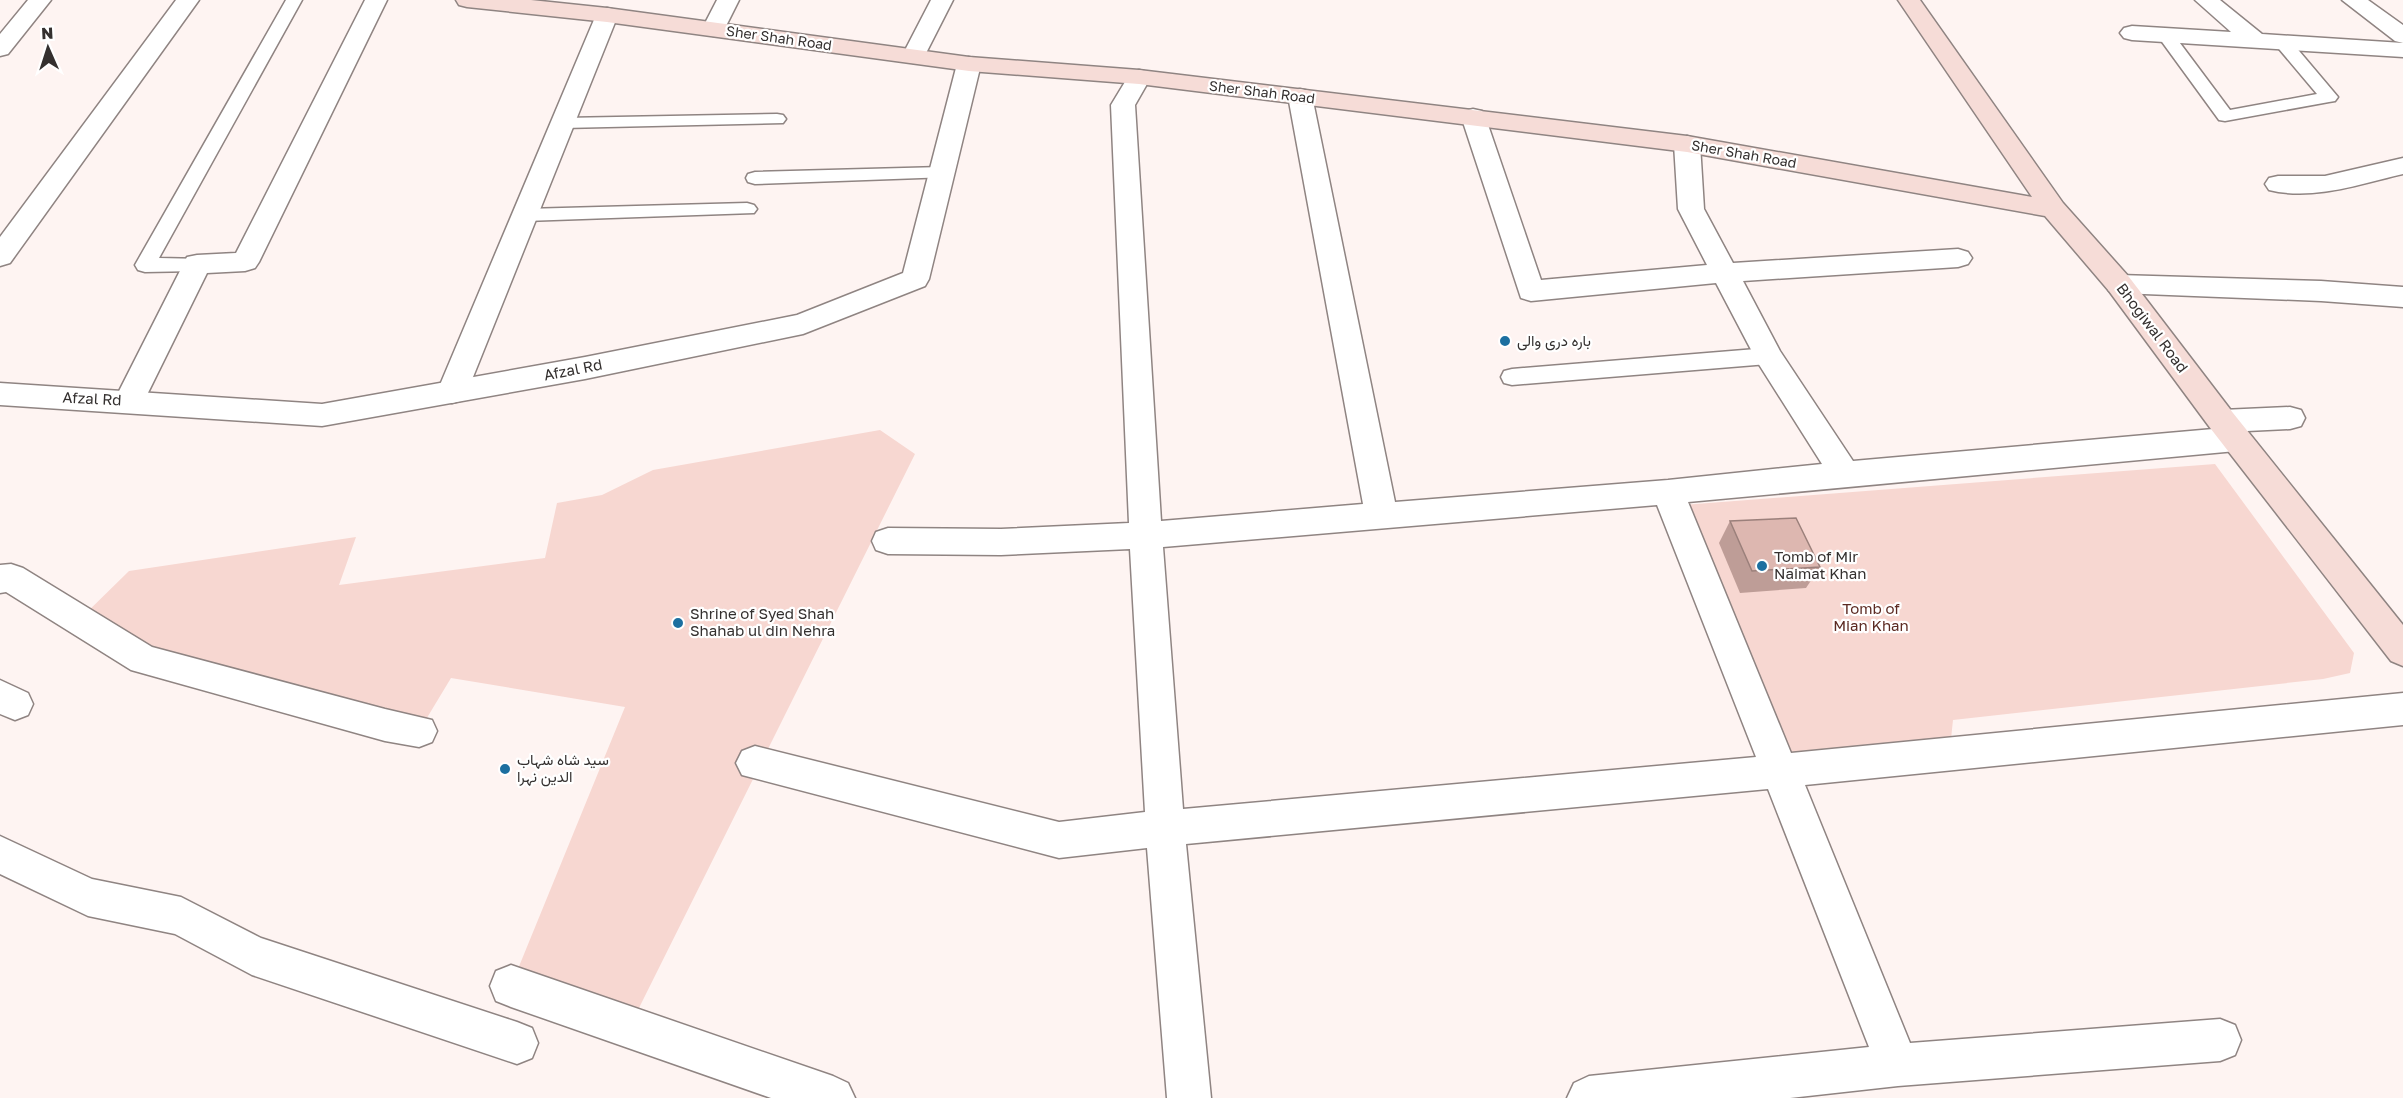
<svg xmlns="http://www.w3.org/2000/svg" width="2403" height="1098" font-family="'Golos Text',Vazirmatn,sans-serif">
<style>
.green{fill:#f7d7d1}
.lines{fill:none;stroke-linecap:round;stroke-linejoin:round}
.service-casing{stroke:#8f8482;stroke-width:3}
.minor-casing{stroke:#8f8482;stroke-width:3}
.tertiary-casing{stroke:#8f8482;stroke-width:3}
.secondary-casing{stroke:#8f8482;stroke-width:3}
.service{fill:#fff;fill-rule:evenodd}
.minor{fill:#fff;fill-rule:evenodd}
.tertiary{fill:#fff;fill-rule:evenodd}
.secondary{fill:#f6dcd7;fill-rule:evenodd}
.wall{fill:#be9d97}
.building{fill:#ddb7b0;stroke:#9b807b;stroke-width:1.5}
.poi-dot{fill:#1c6fa0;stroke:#fff;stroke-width:2}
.labels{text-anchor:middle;stroke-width:4.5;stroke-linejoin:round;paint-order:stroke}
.far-street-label{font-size:14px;fill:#34302f;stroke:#fff}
.street-label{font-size:15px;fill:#34302f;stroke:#fff}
.poi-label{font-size:15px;fill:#34302f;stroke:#fff;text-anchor:start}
.park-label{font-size:15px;fill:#5c2a22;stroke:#fff}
</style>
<rect width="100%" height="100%" fill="#fef4f2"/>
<!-- green -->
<path class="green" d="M880,430L915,454L629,1028L511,986L625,707L451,678L419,731L145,656L79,620L129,571L356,537L339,585L545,558L557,503L602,495L653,470Z
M2215,464L2354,653L2350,673L2323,679L1953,720L1951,739L1785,755L1683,505Z"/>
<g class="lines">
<!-- service casing -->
<g class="service-casing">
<path id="service" d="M286,0H302L159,258L204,259L207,264L204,269L197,271L145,272L138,270L135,265Z
M2165,30L2171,31L2230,110L2317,94L2274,43L2277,39H2289L2338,97L2335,101L2329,102L2225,121L2219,120L2157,35L2159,31Z
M777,114L783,115L786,119L783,123L563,128L557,127L554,123L557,119L563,118Z
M942,167L949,169L951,173L949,177L755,184L748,182L746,178L748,174L755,172Z
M747,203L754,205L757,209L754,213L525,221L518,219L515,215L518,211L525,209Z
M1768,348L1776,351L1779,356L1776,361L1768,364L1512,385L1504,383L1501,377L1504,371L1512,369Z"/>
</g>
<!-- minor casing -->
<g class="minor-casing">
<path id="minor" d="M28,0H51L8,54L0,56V34Z
M176,0H199L10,263L0,266V237Z
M365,0H387L259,262L255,268L245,271L207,273L140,409L129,412L118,409L114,401L187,257L197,255L236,253Z
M717,0H739L722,34L714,36L706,34L702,29Z
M2195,0H2220L2262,34L2403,43L2395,41L2342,0H2368L2403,25V57L2132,40L2124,38L2120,33L2124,28L2132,26L2231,32Z
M607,8L615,10L618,15L467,392L463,400L452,403L441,400L437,392L596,15L599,10Z
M1139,70L1147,72L1151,77L1135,105L1161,521L1363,504L1288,96L1291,91L1300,89L1309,91L1312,96L1395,502L1668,480L1822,464L1758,363L1716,283L1531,301L1521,298L1461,116L1464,111L1473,109L1482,111L1485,116L1541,280L1707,265L1678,209L1674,144L1678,139L1687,136L1696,139L1700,144L1704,209L1733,263L1958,249L1968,252L1972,258L1968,264L1958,267L1743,281L1780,351L1853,461L2213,429L2207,421L2211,413L2222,410L2290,407L2301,410L2305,418L2301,426L2290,429L2247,431L2251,439L2247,447L2236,451L1688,502L1791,753L2403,693V725L1805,785L1910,1043L2220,1019L2235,1025L2241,1040L2235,1055L2220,1061L1898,1086L1790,1098H1567L1574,1083L1589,1076L1869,1047L1768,789L1186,844L1211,1098H1167L1147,848L1059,858L742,775L736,763L742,751L755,746L1059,822L1145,812L1130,549L1001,555L888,554L876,550L872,541L876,532L888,528L1001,529L1129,523L1111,105L1131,72ZM1657,505L1756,757L1183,809L1163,547Z
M2403,158V174C2360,184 2313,201 2269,190L2265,184L2269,178L2278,176H2325Z
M2119,275L2321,281L2403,287V307L2321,301L2119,293L2109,291L2105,284L2109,277Z
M11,564L23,568L152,647L385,709L432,720L437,731L432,742L419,747L385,741L131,670L6,592L0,593V565Z
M0,680L28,693L33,704L28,715L15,720L0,714Z
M0,836L92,879L181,897L261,938L517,1022L532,1028L538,1043L532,1058L517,1064L252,975L175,934L88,916L0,874Z
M511,965L833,1076L848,1083L855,1098H771L511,1007L496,1001L490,986L496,971Z"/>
</g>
<!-- tertiary casing -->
<g class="tertiary-casing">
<path id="tertiary" d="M931,0H953L922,61L914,63L906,61L902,56Z
M969,57L977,59L981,64L929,279L925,286L803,334L585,379L322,426L0,405V383L322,404L585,357L797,315L903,273L957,64L961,59Z"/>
</g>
<!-- secondary casing -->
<g class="secondary-casing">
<path id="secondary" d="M456,0H531L607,8L969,57L1139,70L1687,136L2032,197L1898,0H1920L2063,203L2129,277L2233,413L2403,625V666L2391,661L2211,429L2109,291L2045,216L1687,152L1139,84L969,71L607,22L467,7L459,5Z"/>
</g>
<!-- service -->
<use href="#service" class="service"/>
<!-- minor -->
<use href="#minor" class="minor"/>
<!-- tertiary -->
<use href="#tertiary" class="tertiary"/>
<!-- secondary -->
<use href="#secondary" class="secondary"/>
</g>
<!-- wall -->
<path class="wall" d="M1730,521L1820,567L1806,588L1740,593L1719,543Z"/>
<!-- building -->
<path class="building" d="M1796,518L1820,567L1752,571L1730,521Z"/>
<!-- markers -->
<g class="poi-dot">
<circle cx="1505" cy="341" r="6"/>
<circle cx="1762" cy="566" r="6"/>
<circle cx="678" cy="623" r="6"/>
<circle cx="505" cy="769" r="6"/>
</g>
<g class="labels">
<!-- far-street labels -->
<g class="far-street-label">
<text transform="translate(779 38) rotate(8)" y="5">Sher Shah Road</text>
<text transform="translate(1262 92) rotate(7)" y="5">Sher Shah Road</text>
<text transform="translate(1744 154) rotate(10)" y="5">Sher Shah Road</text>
</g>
<!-- street labels -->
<g class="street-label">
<text transform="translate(2152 328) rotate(53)" y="5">Bhogiwal Road</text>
<text transform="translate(573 370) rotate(-11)" y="5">Afzal Rd</text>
<text transform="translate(92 399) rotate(3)" y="5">Afzal Rd</text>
</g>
<!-- poi labels -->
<g class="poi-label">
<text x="1517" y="346">بارہ دری والی</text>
<text x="1774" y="562">Tomb of Mir<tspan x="1774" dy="17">Naimat Khan</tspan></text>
<text x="690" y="619">Shrine of Syed Shah<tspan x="690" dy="17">Shahab ul din Nehra</tspan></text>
<text x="517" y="765">سید شاہ شہاب<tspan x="517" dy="17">الدین نہرا</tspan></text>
</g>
<!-- park labels -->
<g class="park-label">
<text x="1871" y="614">Tomb of<tspan x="1871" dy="17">Mian Khan</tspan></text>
</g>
</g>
<!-- north arrow -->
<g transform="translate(48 48) rotate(357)" stroke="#ffffff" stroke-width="4.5" paint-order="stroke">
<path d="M0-4.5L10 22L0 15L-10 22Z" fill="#34302f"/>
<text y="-9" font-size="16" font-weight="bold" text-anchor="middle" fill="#34302f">N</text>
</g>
</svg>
